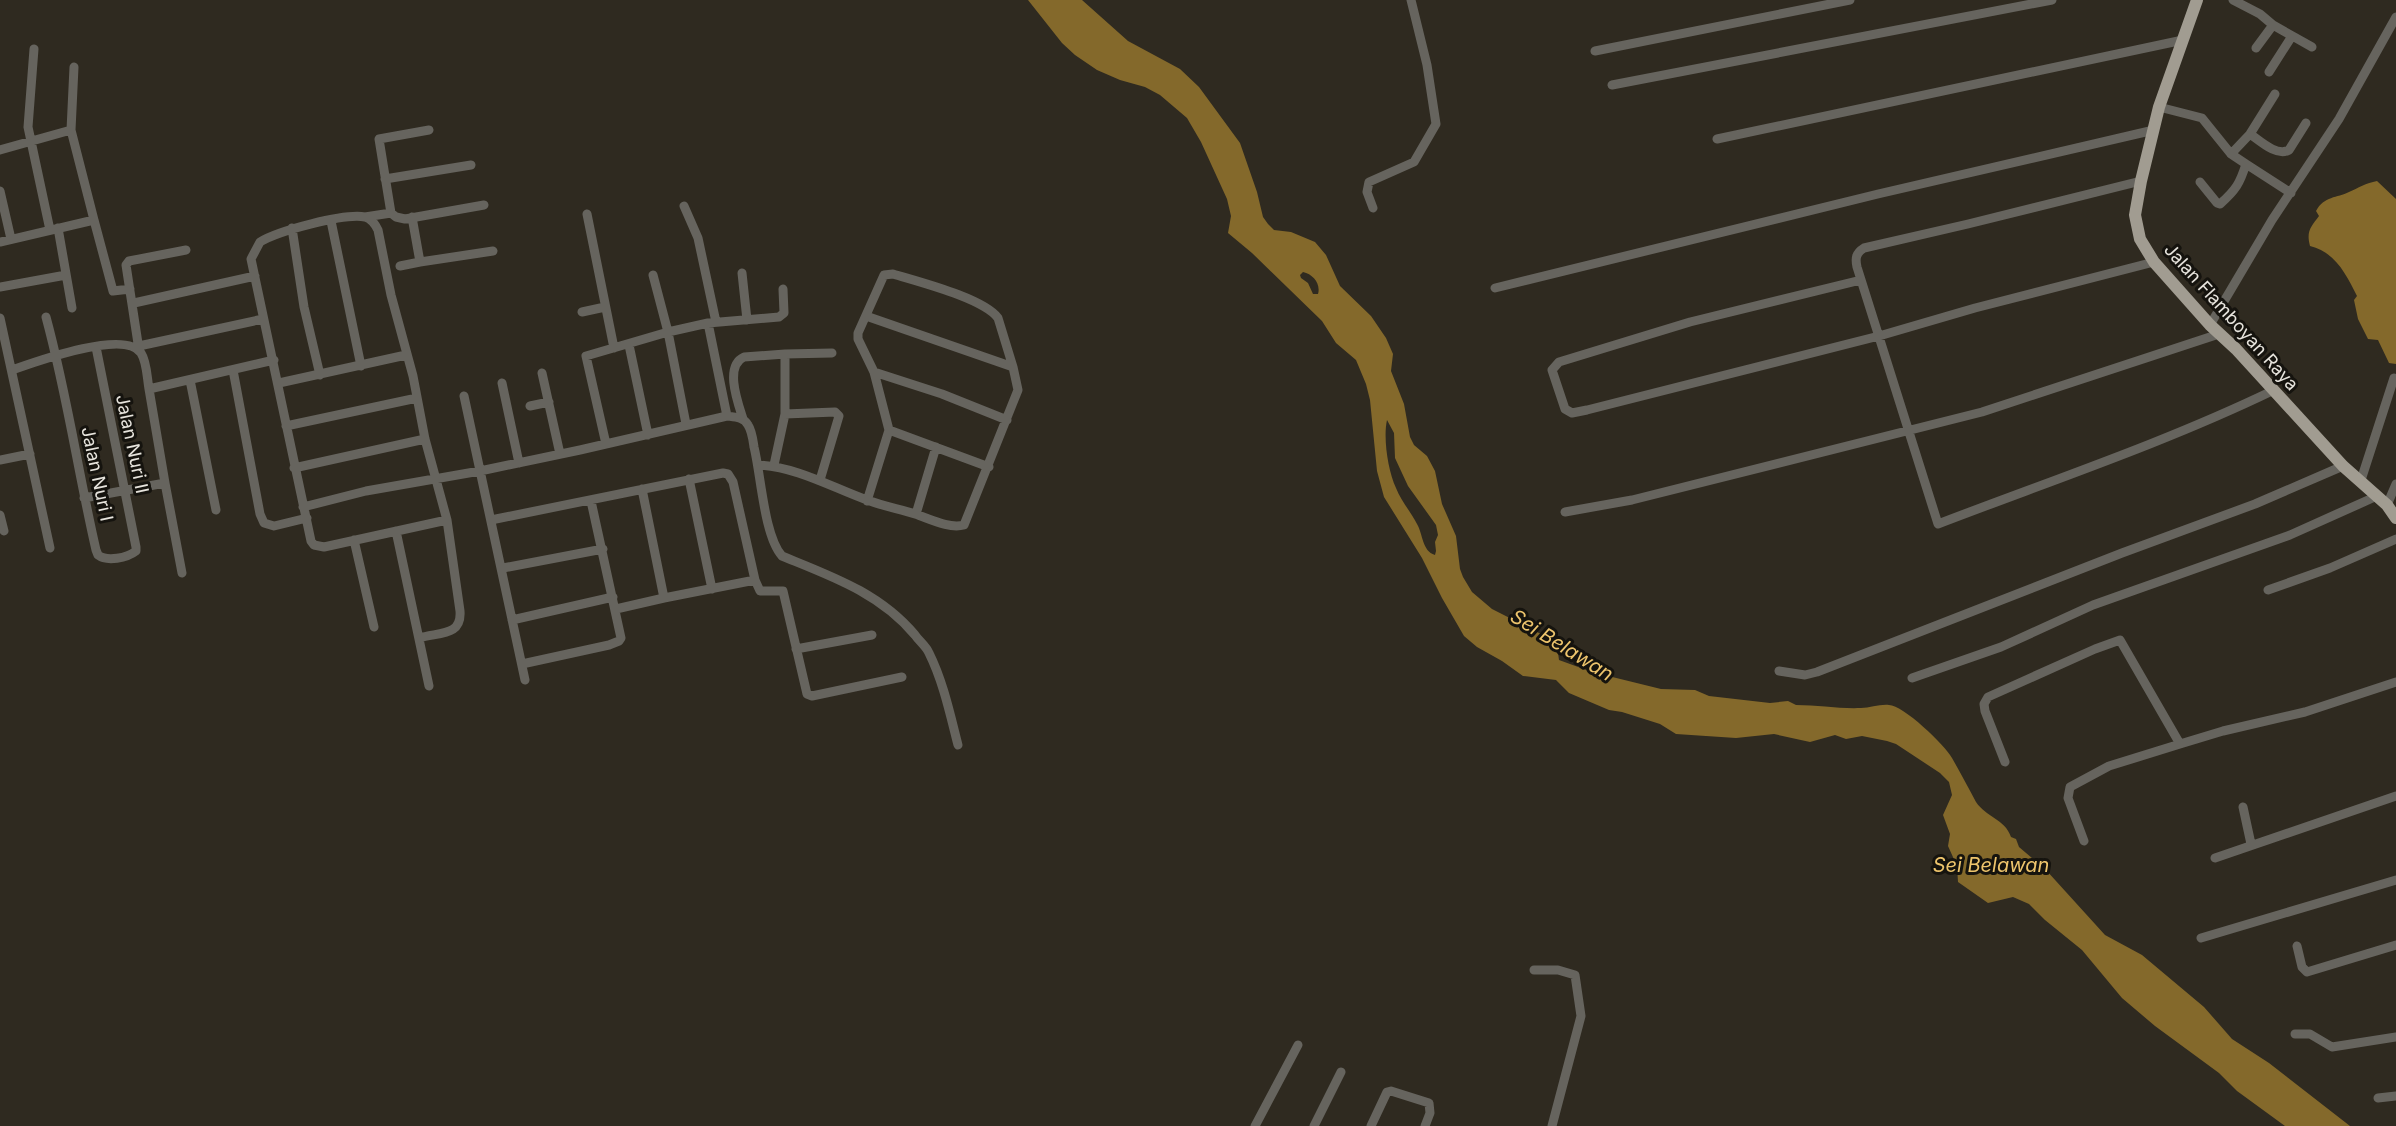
<svg xmlns="http://www.w3.org/2000/svg" width="2396" height="1126" font-family="Inter,sans-serif">
<style>
.water{fill:#84692b;fill-rule:evenodd}
.lines{fill:none;stroke-linecap:round;stroke-linejoin:round}
.minor{stroke:#66645e;stroke-width:9}
.major{stroke:#a19c91;stroke-width:12}
.labels{text-anchor:middle;stroke-width:6;stroke-linejoin:round;paint-order:stroke}
.street-label{font-size:18px;fill:#e7e4dd;stroke:#15130e}
.water-label{font-size:20px;font-style:italic;fill:#edc46c;stroke:#15130e}
</style>
<rect width="100%" height="100%" fill="#2f2a20"/>
<!-- water -->
<path class="water" d="M1028,0H1082L1128,41L1180,69L1199,87L1240,143L1257,192L1263,217L1268,224L1274,230L1291,232L1315,242L1326,255L1340,286L1371,316L1386,338L1393,354L1391,371L1404,404L1410,437L1414,445L1427,456L1435,471L1442,504L1456,536L1460,569L1463,577L1472,592L1492,609L1539,633L1556,638L1559,660L1592,672L1661,689L1695,690L1709,696L1770,703L1788,701L1796,705C1818,705 1840,709 1861,708C1870,708 1880,704 1889,705C1903,705 1945,745 1952,758C1960,772 1968,787 1976,802C1986,817 2005,819 2011,837L2016,839L2019,847L2046,870L2105,935L2142,955L2204,1007L2232,1039L2269,1063L2350,1126H2285L2237,1091L2219,1073L2155,1026L2122,998L2082,950L2045,920L2029,904L2013,897L1988,903L1958,882L1957,866L1948,846L1950,834L1943,815L1952,795L1949,782L1940,773L1896,744L1887,741L1862,736L1846,739L1835,735L1810,742L1774,734L1736,738L1676,734L1660,724L1622,712L1609,710L1569,693L1556,680L1523,676L1502,661L1477,647L1464,636L1442,598L1422,558L1384,497L1377,471L1370,400L1366,384L1356,360L1336,343L1322,321L1252,253L1228,233L1231,216L1227,199L1201,142L1187,118L1160,95L1145,87L1120,80L1097,70L1075,55L1062,43ZM1303,272C1313,274 1321,284 1318,294H1313L1308,283L1301,278L1300,275ZM1387,420L1394,433L1395,458L1408,486L1436,525L1438,535L1435,542L1436,551L1435,555C1422,551 1423,534 1417,524C1411,512 1401,501 1396,488C1388,471 1383,438 1387,420Z
M2377,181L2396,199V364L2389,363L2378,340L2368,339L2358,319L2354,300L2357,296C2346,274 2335,252 2310,246C2306,231 2311,227 2319,216L2316,211C2324,196 2337,198 2349,192C2358,188 2366,183 2377,181Z"/>
<g class="lines">
<!-- minor -->
<path class="minor" d="M2233,0L2260,14L2273,25L2312,47
M2256,48L2273,25
M34,49L28,127L50,230
M1595,51L1850,0
M2269,72L2292,36
M1612,85L2052,0
M2159,107L2202,118L2231,154L2250,134C2260,141 2277,157 2289,150L2306,123
M2250,134L2275,94
M1717,139L2183,40
M0,150L71,130
M2246,164L2291,193
M385,179L471,165
M2141,181L1968,224L1864,248C1856,253 1855,258 1857,267L1938,524C2050,481 2164,443 2272,391
M2200,182L2217,203L2220,204C2236,190 2240,183 2246,164L2231,154
M0,191L11,239
M684,206L698,238L716,322
M1373,208L1367,192L1369,182L1414,162L1436,124L1427,65L1411,0
M391,213L396,217L405,219L484,205
M587,214L614,348
M365,217L391,213L379,139L429,130
M94,220L113,291L130,289
M331,221L361,366
M58,228L72,308
M292,228L304,307L320,375
M0,242L94,220L71,130L74,67
M420,262L493,251
M400,266L420,262L412,217
M742,273L747,320
M653,275L668,332L686,424
M1861,280L1690,322L1559,362L1552,370L1565,409L1572,413L1587,410L1879,336L1975,308L2154,262
M0,287L66,275
M1495,288L1878,194L2154,130
M134,303L255,276
M582,312L605,307
M46,317C67,394 78,472 96,550L98,555C107,562 127,558 136,551V547L96,347
M0,318L50,548
M708,323L727,416
M2210,325L2272,220L2339,119L2396,17
M629,345L648,435
M139,346L263,319
M139,350L126,265L129,261L186,250
M785,354L832,353
M12,370C35,362 125,329 141,353C147,362 147,378 149,389L274,360
M233,370L260,514L264,523L274,526L307,518
M874,372L942,394L1007,420
M542,373L560,454
M190,380L216,510
M279,383L406,355
M502,383L519,463
M464,396L525,680
M530,406L549,402
M785,414L835,412L839,416L820,480
M743,419C738,403 724,366 744,357L785,354V414L774,465
M286,426L417,398
M889,430L989,467
M606,444L586,356L668,332L708,323L779,317L784,313L783,289
M0,460L30,454
M758,465C797,467 831,487 867,500C883,506 899,509 915,514C930,519 949,529 964,525L1018,390L1013,367L866,316
M294,468L425,439
M689,479L712,589
M2361,480L2394,378
M165,483L182,573
M84,498L165,483L149,389
M867,501L889,430L874,372L858,339V333L884,275L893,274C919,282 983,298 998,318L1013,367
M2387,505L2396,484
M303,507L366,491L480,471L580,450L727,416C734,417 744,417 748,425C752,431 753,440 754,447C761,475 764,536 782,556C831,576 880,593 915,635C919,641 926,646 929,653C943,681 950,714 958,745
M1565,512L1632,500L1982,412L2219,334
M916,514L936,447
M0,515L4,531
M491,520L723,473L728,474L733,482L755,580L664,598
M396,531L429,686
M354,540L374,627
M503,568L603,549
M755,580L760,591H783L807,694L812,696L902,677
M2268,590L2330,568L2396,539
M616,609L664,598L642,489
M512,620L613,597
M419,638C438,632 462,637 460,611L447,520L425,439L413,376L391,295L378,230C375,224 372,219 365,217C344,213 278,231 260,242L251,259L311,541L314,545L324,547L447,520
M796,649L872,635
M522,664L609,645L619,641L621,638L591,501
M1779,671L1805,675L1817,672L2122,553L2255,504L2343,466
M1912,678L2001,647L2093,605L2290,535L2377,496
M2005,762L1985,711L1984,704L1988,697L2095,649L2120,640L2180,744L2223,731L2305,712L2396,682
M2243,807L2251,844
M2084,841L2068,798L2070,787L2109,766L2180,744
M2215,858L2396,796
M2201,938L2396,880
M2297,946L2302,967L2307,972L2396,945
M1534,970H1558L1575,975L1581,1016L1552,1126
M2295,1034H2310L2332,1047L2396,1037
M2378,1098L2396,1096
M1255,1126L1298,1045
M1314,1126L1341,1072
M1371,1126L1387,1092L1391,1091L1429,1103L1430,1113L1425,1126"/>
<!-- major -->
<path class="major" d="M2197,0L2159,107L2141,181L2135,215L2140,239L2154,262L2210,325L2236,349L2343,466L2387,505L2396,518"/>
</g>
<g class="labels">
<!-- street labels -->
<g class="street-label">
<text transform="translate(2231 317) rotate(48)" y="6">Jalan Flamboyan Raya</text>
<text transform="translate(132 444) rotate(78)" y="6">Jalan Nuri II</text>
<text transform="translate(97 474) rotate(78)" y="6">Jalan Nuri I</text>
</g>
<!-- water labels -->
<g class="water-label">
<text transform="translate(1562 645) rotate(32)" y="7">Sei Belawan</text>
<text x="1991" y="872">Sei Belawan</text>
</g>
</g>
</svg>
